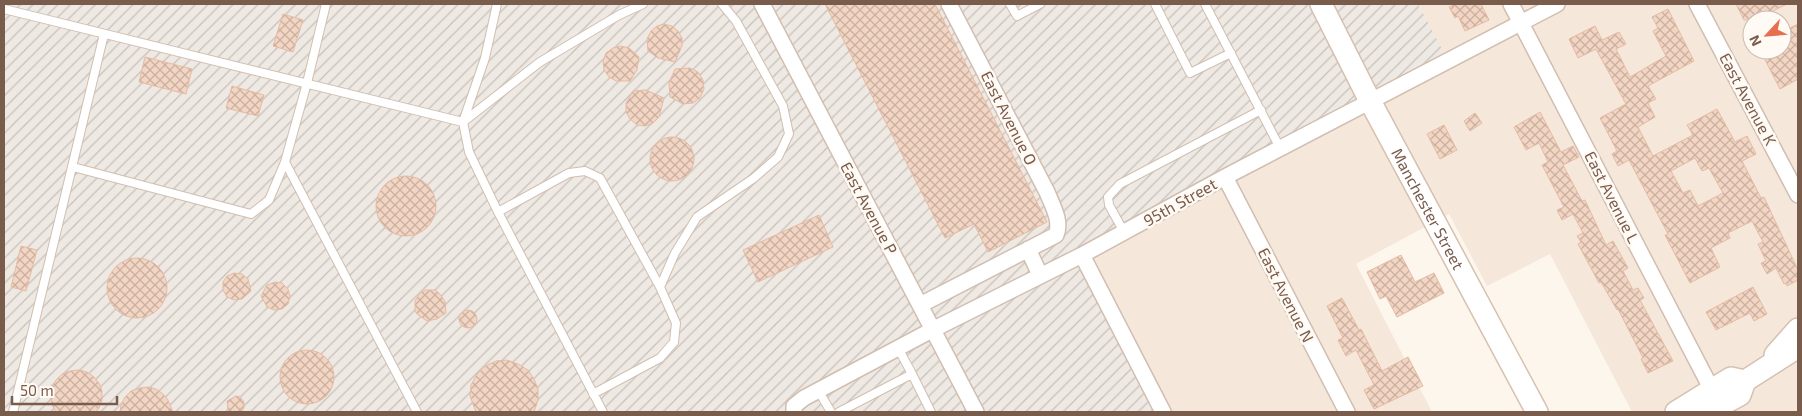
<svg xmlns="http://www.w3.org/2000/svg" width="1802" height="416" font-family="'Exo 2',sans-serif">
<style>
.residential{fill:#f5e8da;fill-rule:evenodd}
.industrial{fill:url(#industrial-furrows)}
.building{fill:url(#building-cross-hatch);stroke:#e6bba3;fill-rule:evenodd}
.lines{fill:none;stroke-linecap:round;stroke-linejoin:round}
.lane-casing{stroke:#d1beb0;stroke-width:10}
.street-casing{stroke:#d1beb0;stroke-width:18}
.secondary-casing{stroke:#d6c0b0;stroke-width:24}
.lane{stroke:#fff;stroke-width:8}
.street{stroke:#fff;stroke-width:15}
.secondary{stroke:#fff;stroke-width:21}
.labels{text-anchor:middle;stroke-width:5;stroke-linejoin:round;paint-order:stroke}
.street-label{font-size:16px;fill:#7a5c4d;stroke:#fffaf3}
</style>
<defs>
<pattern id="industrial-furrows" width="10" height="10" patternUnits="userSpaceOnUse" patternTransform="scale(1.25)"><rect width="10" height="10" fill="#efe9e4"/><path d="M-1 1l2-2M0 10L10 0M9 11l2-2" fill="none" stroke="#c7c0bb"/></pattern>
<pattern id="building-cross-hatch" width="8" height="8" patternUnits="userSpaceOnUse" patternTransform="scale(1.25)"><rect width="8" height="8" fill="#f3d5c3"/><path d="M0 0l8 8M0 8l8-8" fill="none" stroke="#cab0a1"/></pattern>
</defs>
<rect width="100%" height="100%" fill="#fdf6ec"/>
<!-- residential -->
<path class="residential" d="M1418,4H1798V412H1632L1550,254L1487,286L1449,214L1356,264L1432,412H1171L1091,257L1450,66ZM1752,20H1782V50H1752Z"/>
<!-- industrial -->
<path class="industrial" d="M4,4H1418L1451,66L1078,265L1153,412H4Z"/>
<!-- building -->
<path class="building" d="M825,4H935L1047,222L988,252L974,224L945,238Z
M1456,4H1481L1489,20L1465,31L1458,16L1455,18L1449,7Z
M1736,4H1787L1767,14L1770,20H1744Z
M1668,9L1694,61L1648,86L1656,99L1648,103L1655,117L1638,127L1653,156L1693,135L1687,125L1717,109L1735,142L1747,136L1756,154L1742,161L1761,198L1764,197L1798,270V280L1787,286L1786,283L1784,284L1776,268L1767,274L1761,263L1766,261L1758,244L1763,242L1752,221L1728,233L1730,238L1711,248L1720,267L1690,283L1665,235L1668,234L1629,160L1618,166L1612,154L1617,151L1600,118L1626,104L1596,49L1578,58L1569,39L1595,26L1602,40L1619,32L1626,44L1616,49L1630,77L1666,56L1653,31L1658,28L1652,17ZM1695,158L1702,171L1709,168L1723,193L1698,206L1690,190L1683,193L1671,171Z
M283,14L303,20L293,52L273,46Z
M664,24L672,26L678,31L682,38V46L675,62L658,58L648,51L647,39L651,31L657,26Z
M1798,24V79L1780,89L1760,50H1782V32Z
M621,46L629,48L639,57L637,70L630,81H616L609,77L604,70L603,61L606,53L613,48Z
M145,57L192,69L186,94L139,82Z
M690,68L698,72L703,80L704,89L700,98L693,103L683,104L670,97L669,83L675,69Z
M232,86L264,95L258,116L226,108Z
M646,90L664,98L659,117L653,123L645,126L637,125L630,119L626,112V103L633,91Z
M1540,112L1561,152L1573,146L1579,157L1563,165L1582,201L1585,200L1606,245L1613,241L1628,268L1623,271L1633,290L1638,288L1644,298L1640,300L1673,361L1648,373L1641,359L1643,358L1618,309L1617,310L1601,282L1599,283L1578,244L1581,242L1577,236L1583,233L1573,214L1562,220L1557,210L1564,207L1542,165L1548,162L1539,143L1526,150L1514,127Z
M1475,113L1482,123L1470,131L1464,121Z
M1444,125L1457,150L1440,159L1427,134Z
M650 159a22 22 0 1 1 44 0a22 22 0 1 1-44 0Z
M376 206a30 30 0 1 1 60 0a30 30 0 1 1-60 0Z
M819,215L833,247L758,282L743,250Z
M21,246L37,250L26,291L11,287Z
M1401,255L1415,282L1434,273L1444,293L1397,317L1386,296L1380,299L1367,272Z
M107 288a30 30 0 1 1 60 0a30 30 0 1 1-60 0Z
M234,273L242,274L248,279L251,291L242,299L234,300L227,297L223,290V282L227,276Z
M275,282L282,283L288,289L290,296L288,304L282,309L274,310L267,307L261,296L267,285Z
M1753,287L1767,314L1754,321L1750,313L1716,330L1706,312Z
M425,290H435L439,293L445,301L446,313L437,319L427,321L418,315L415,311V301L420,293Z
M1342,298L1359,330L1361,329L1382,371L1408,357L1423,386L1374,409L1364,390L1374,385L1356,350L1346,356L1338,340L1343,338L1327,306Z
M459 319a9 9 0 1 1 18 0a9 9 0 1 1-18 0Z
M280 377a27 27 0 1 1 54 0a27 27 0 1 1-54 0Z
M507,360L518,364L528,370L534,379L538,389V400L534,412H476L470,396L471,385L477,374L485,366L496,361Z
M79,370L87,372L94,377L99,383L102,391V400L99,408L96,412H56L52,405L50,396L52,388L56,380L62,374L70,371Z
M148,387L156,389L163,394L168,400L173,412H120L121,405L125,397L131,391L140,388Z
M236,396L240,397L244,402V407L242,412H231L228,410L227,401Z"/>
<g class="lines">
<!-- lane casing -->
<g class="lane-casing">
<path id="lane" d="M326,4L307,83L285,162L417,412
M497,4L485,58L463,122L469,152L498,212L603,412
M1010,4L1017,16L1040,4
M1155,4L1190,73L1231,53
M1205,4L1280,148
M4,9L463,122
M463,122L540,62L619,15L643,4
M73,167L251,214L269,200L285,162
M498,212L569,173L585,171L600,178L660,287
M1124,232L1109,205L1108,197L1120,184L1261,110
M898,348L912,374
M818,390L831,412
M593,394L660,358L674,342L676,323L660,287L675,253L697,217L754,178L778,157L789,134L783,106L736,21L722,4
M13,412L104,34
M839,412L912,374L931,412"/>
</g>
<!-- street casing -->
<g class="street-casing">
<path id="street" d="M762,4L976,412
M1511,4L1712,390
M1697,4L1798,195
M1225,177L1347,412
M1028,249L1040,275
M1082,255L1163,412
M920,305L1056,235C1062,221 1052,205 1047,192L949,4
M794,412V406L804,398L932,330L1082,255L1225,177L1557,4"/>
</g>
<!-- secondary casing -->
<g class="secondary-casing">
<g id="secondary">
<path id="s1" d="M1321,4L1370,101L1537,412"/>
<path d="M1775,355L1798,329"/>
<path d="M1676,412L1731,378L1745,381"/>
<path d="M1708,412L1740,395L1745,381L1798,347"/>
</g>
</g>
<!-- lane -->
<use href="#lane" class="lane"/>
<!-- street -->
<use href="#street" class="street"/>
<!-- secondary -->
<use href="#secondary" class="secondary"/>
</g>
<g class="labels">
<!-- street labels -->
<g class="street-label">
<text transform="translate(1748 99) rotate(62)" y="6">East Avenue K</text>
<text transform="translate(1009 118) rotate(63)" y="6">East Avenue O</text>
<text transform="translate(1612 197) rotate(63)" y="6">East Avenue L</text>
<text transform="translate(1180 202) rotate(-29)" y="6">95th Street</text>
<text transform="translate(869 208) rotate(62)" y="6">East Avenue P</text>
<text dy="6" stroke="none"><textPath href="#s1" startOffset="231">Manchester Street</textPath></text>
<text transform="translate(1286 295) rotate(63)" y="6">East Avenue N</text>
</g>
</g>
<!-- border -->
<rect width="1802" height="416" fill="none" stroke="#7a5c4d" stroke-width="10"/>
<!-- north arrow -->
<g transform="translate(1767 35) rotate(244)"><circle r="24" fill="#fffaf3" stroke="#cabbb1"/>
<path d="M0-4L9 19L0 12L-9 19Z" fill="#e76f51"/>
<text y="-8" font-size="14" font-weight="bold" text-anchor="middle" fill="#7a5c4d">N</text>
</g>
<!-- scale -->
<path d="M12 396v8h105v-8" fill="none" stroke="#7a5c4d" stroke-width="2.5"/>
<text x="20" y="396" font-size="15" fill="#7a5c4d" stroke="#fffaf3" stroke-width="4" paint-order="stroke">50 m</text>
</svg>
